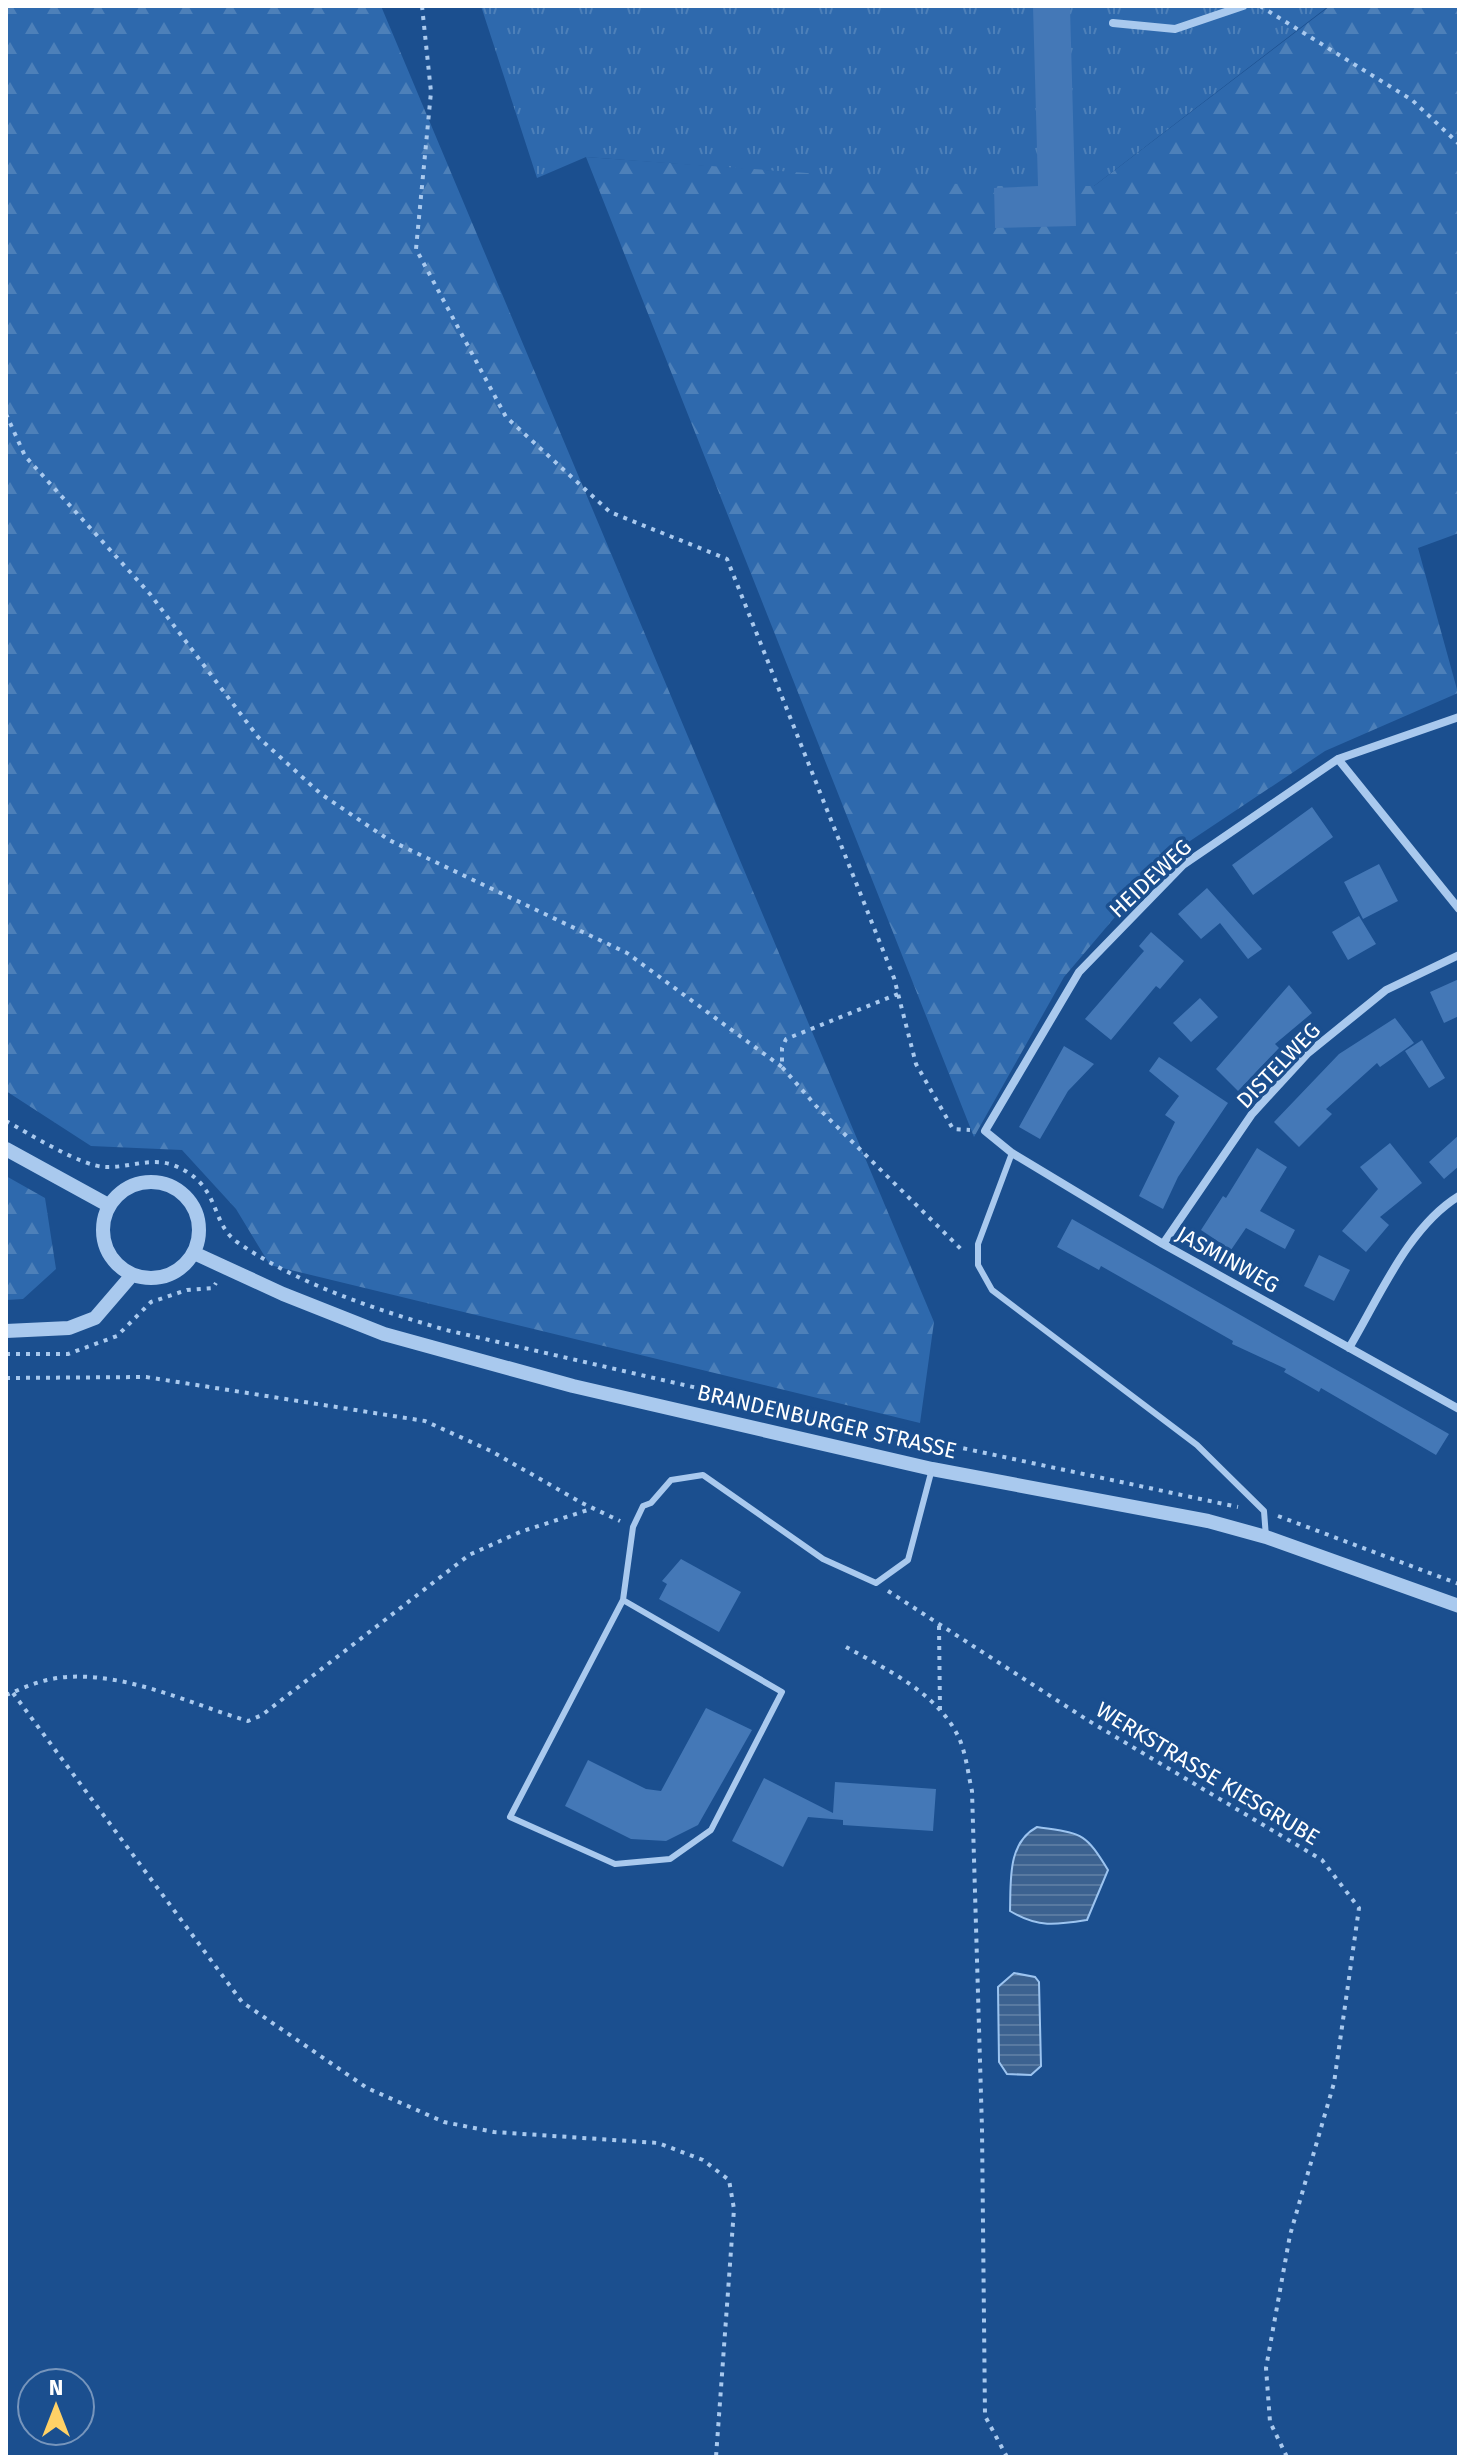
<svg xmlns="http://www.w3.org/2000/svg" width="1465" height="2463" font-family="'Fira Sans',sans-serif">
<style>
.grass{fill:url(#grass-tufts)}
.forest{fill:url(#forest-firs)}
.water{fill:url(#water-rules);stroke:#9cc4f0;stroke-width:2}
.building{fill:#4478b7}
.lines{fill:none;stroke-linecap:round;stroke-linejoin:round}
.path{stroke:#a9c9ee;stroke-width:4;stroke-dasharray:4 6;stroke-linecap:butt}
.service{stroke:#a9c9ee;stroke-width:6}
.minor{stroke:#a9c9ee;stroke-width:8}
.tertiary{stroke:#a9c9ee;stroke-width:14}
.labels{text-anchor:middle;stroke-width:7;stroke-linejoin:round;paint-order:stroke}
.street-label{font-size:22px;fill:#fff;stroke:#1b4f8f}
</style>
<defs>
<pattern id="grass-tufts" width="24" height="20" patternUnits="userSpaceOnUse" patternTransform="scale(2)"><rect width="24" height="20" fill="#2e69ad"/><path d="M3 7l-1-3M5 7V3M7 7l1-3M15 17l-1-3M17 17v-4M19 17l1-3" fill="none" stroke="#4d80b9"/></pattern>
<pattern id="forest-firs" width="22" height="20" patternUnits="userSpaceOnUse" patternTransform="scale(2)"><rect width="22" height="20" fill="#2e69ad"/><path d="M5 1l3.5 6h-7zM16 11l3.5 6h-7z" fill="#4d80b9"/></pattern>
<pattern id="water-rules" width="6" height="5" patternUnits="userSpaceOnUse" patternTransform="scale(2)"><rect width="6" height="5" fill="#3c6290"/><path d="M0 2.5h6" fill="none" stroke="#597aa1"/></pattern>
</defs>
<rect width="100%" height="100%" fill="#1b4f8f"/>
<!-- grass -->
<path class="grass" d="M481,6H1325L1326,8L1094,186L994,188L586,157L537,178Z"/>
<!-- forest -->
<path class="forest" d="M6,6H381L934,1322L920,1423L270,1265L236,1209L182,1150L91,1146L6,1091Z
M1330,6H1459V533L1418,548L1458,693L1325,751L1166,857L1064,977L974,1137L586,157L987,186H1094Z
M6,1176L45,1198L56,1269L23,1299L6,1300Z"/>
<!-- water -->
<path class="water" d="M1037,1827C1082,1834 1084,1831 1108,1870L1087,1920C1056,1925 1038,1928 1010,1911C1011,1881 1007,1843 1037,1827Z
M1014,1973L1035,1977L1039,1982L1041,2066L1031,2075L1007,2074L999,2062L998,1987Z"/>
<!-- building -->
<path class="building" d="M1070,6L1076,226L995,228L994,188L1038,186L1033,7Z
M1312,807L1333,837L1253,895L1232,865Z
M1379,864L1398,901L1363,919L1344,882Z
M1207,888L1262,949L1248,959L1220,923L1201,939L1178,914Z
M1359,916L1376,944L1348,960L1332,932Z
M1151,932L1184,961L1160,989L1156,986L1111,1040L1085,1019L1144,951L1139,946Z
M1459,979V1016L1444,1023L1430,992Z
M1289,985L1312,1013L1275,1044L1279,1048L1238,1091L1216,1069Z
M1200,998L1218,1017L1191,1042L1173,1023Z
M1395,1018L1414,1043L1380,1067L1377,1063L1326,1109L1332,1114L1299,1147L1274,1122L1339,1054Z
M1422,1040L1445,1078L1429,1088L1405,1051Z
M1064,1046L1094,1064L1068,1091L1040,1139L1019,1127Z
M1159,1057L1228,1103L1178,1177L1163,1209L1139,1196L1175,1122L1165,1115L1179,1096L1149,1071Z
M1459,1135V1166L1444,1179L1429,1162Z
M1390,1143L1422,1183L1380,1217L1389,1225L1366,1252L1342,1231L1378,1189L1360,1167Z
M1257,1148L1287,1167L1260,1211L1295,1230L1285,1249L1246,1228L1231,1250L1201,1230L1223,1196L1226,1198Z
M1072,1219L1449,1434L1436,1455L1321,1388L1319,1392L1284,1372L1286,1369L1232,1344L1233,1341L1101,1266L1099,1270L1057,1247Z
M1319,1255L1350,1270L1334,1301L1304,1286Z
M681,1559L741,1592L719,1632L659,1599L667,1584L662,1581Z
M706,1708L752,1730L698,1825L666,1841L631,1839L565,1806L588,1760L646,1789L661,1791Z
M764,1778L833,1813L835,1782L936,1789L933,1831L843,1825V1820L808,1817L783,1867L732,1841Z"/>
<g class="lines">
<!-- path -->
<path class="path" d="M422,6L431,92L416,249L506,417L610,512L727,559L894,978L916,1064L953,1129L970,1130
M1260,6L1412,100L1459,144
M6,414L25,456L150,594L258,737L321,794L389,840L627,953L782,1067
M898,994L786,1039L782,1048V1067L817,1107L964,1252
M6,1121C28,1133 82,1167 106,1167C127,1168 151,1157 173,1165C222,1184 209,1222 237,1242C299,1285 375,1309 446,1330L901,1435L1238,1507
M6,1354H68L117,1336L151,1302L187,1290L213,1288L216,1283
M6,1378L146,1377L425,1421L491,1451L582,1503L620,1521
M1278,1516L1459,1584
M888,1591L1089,1721L1322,1860L1359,1908L1334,2083L1290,2235L1266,2368L1270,2422L1287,2457
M939,1626L940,1711
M846,1647C886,1669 937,1693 958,1736C966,1752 968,1774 972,1791L982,2129L985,2416L1007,2457
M13,1693L242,2002L367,2088L444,2122L494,2132L658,2143L703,2160L729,2180L734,2209L716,2457
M6,1695C19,1690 33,1683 47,1680C112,1665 187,1703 248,1721L262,1715L469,1555L520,1532L594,1508"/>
<!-- service -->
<path class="service" d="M1012,1153L978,1244V1265L992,1290L1197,1445L1264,1511L1266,1537
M623,1600L782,1692L711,1830L670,1859L615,1864L510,1817L623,1600L633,1527L643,1506L651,1503L671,1480L703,1475L823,1559L876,1583L908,1560L932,1469"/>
<!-- minor -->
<path class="minor" d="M1113,23L1175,29L1243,6
M1459,717L1338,759L1183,865L1079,972L985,1131L1012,1153L1163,1244L1459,1409
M1338,759L1459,909
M1163,1244L1252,1114L1307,1054L1386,990L1459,955
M1349,1348C1379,1298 1408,1227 1459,1196"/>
<!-- tertiary -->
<path class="tertiary" d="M6,1149L108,1205
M103 1230a48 48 0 1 1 96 0a48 48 0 1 1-96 0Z
M194,1253L283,1294L384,1334L573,1386L932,1469L1208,1521L1266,1537L1459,1606
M6,1331L69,1328L95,1318L132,1275"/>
</g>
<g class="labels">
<!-- street labels -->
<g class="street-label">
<text transform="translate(1150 878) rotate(-43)" y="8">HEIDEWEG</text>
<text transform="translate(1278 1065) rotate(-46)" y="8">DISTELWEG</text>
<text transform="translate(1228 1259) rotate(29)" y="8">JASMINWEG</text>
<text transform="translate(827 1421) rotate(13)" y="8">BRANDENBURGER STRASSE</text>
<text transform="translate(1208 1773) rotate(31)" y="8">WERKSTRASSE KIESGRUBE</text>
</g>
</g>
<!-- border -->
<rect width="1465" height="2463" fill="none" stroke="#ffffff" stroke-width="16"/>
<!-- north arrow -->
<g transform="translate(56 2407)"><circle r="38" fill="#1b4f8f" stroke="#7695bc" stroke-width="2"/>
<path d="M0-6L14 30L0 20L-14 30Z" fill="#ffd166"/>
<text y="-12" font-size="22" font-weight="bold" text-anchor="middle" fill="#ffffff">N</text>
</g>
</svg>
